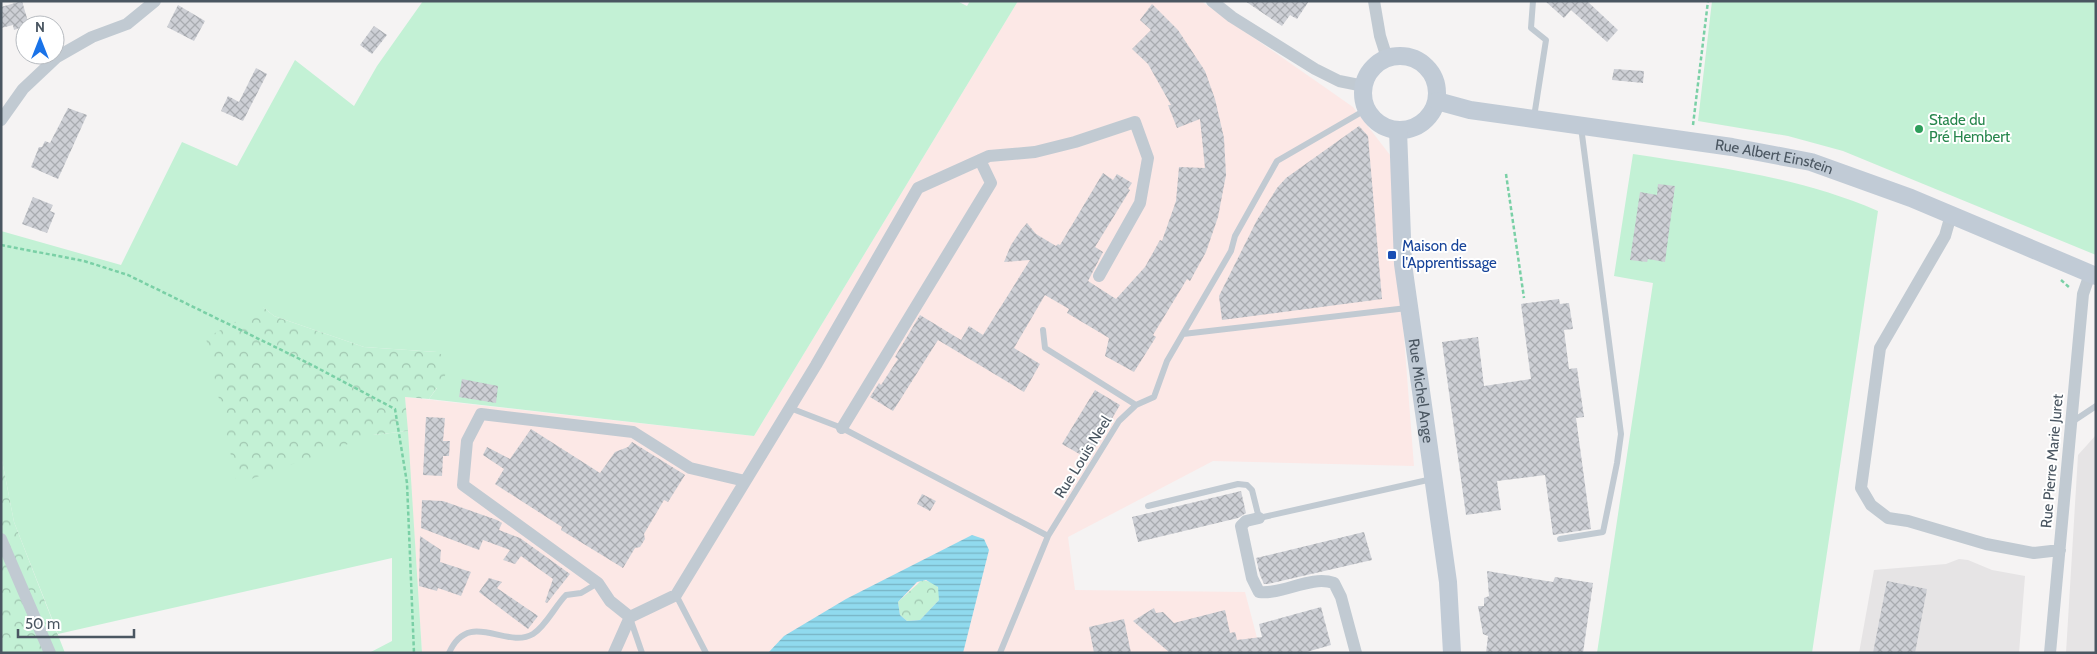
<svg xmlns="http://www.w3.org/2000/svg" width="2097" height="654" font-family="Cabin,sans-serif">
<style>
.education{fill:#e6e4e5}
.medical{fill:#fce8e6}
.green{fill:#c3f1d5}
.forest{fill:url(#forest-crowns)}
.water{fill:url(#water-rules);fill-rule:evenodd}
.building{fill:url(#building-cross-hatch)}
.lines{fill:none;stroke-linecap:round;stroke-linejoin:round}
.path{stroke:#7ad0a6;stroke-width:2.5;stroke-dasharray:4 2.5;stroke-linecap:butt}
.lane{stroke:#c1cad2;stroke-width:6}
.street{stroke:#c1cad2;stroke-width:12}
.secondary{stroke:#c1cbd6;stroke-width:18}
.leisure-dot{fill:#2e9e5b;stroke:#fff;stroke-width:2}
.transit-dot{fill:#1a4fb4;stroke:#fff;stroke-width:2}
.labels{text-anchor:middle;stroke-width:4;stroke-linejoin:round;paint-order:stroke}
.leisure-label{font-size:15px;fill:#27864d;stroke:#fff;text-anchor:start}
.street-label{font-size:15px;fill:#4a5661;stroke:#fff}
.transit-label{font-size:15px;fill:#164399;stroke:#fff;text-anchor:start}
</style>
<defs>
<pattern id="forest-crowns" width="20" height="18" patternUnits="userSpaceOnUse" patternTransform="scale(1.25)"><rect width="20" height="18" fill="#c3f1d5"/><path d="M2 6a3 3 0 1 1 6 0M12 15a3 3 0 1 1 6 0" fill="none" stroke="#a0c6b0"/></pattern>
<pattern id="water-rules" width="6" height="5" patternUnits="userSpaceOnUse" patternTransform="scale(1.25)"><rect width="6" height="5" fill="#90daee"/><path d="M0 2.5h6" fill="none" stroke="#78b4c4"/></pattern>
<pattern id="building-cross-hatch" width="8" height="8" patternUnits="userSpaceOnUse" patternTransform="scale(1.25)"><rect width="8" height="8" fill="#cdcfd5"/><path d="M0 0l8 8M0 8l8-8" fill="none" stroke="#a8abb0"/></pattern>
</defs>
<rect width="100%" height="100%" fill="#f5f3f3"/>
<!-- education -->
<path class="education" d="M2096,435V653H2066L2078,455Z
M1959,559L1968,560L1992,570L2025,576L2019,653H1859L1874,570L1946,564Z"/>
<!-- medical -->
<path class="medical" d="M1018,1H1201L1353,107L1390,155L1414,466L1213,461L1068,537L1075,590L1245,592L1261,653H422L405,397L754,436Z"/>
<!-- green -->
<path class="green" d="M423,1H957L967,6L970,1H1018L754,436L429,399L437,388V352L364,347L274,316L263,307L373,435L408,431L422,653H369L392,641V558L58,634L14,522L1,455V231L121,265L182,142L237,166L295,60L354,106L377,66Z
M1712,1H2096V255L1843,151L1788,136L1698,121Z
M1633,154C1717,167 1799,177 1878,211L1812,653H1597L1653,283L1614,276Z"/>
<!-- forest -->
<path class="forest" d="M263,307L274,316L364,347L437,352L447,358L445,376L429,399L405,397L408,431L373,435L237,484L206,338Z
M1,455L14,522L65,653H1Z
M922,580L935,583L940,591L939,600L920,620L907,621L900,615L898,602Z"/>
<!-- water -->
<path class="water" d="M972,535L984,539L989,550L963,653H768L784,636L846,599ZM926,580L938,587L939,600L920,620L907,621L900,615L898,602L917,582Z"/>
<!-- building -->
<path class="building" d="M22,1L29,25L14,30L13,25L1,28V7Z
M1245,1H1309L1297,19L1290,15L1282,26Z
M1545,1H1587L1618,30L1607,42L1571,10L1564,18Z
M1152,4L1178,30L1205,71L1215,99L1224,138L1226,175L1218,217L1206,252L1190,281L1187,279L1153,335L1156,337L1134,372L1105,356L1109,338L1067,313L1069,309L1045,295L1014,348L1040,364L1024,392L938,340L893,411L870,397L879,383L881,385L898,359L895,357L920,315L961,340L969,326L983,335L1030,260L1004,262L1011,245L1021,230L1027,223L1036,234L1056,246L1058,244L1060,245L1103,173L1113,180L1117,174L1132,183L1128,189L1130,190L1095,247L1103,252L1088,281L1116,299L1145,267L1160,240L1162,241L1176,201L1179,167L1205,168L1200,119L1177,128L1168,105H1171L1148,64L1132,49L1151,30L1140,20Z
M178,5L205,21L194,41L167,27Z
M374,26L387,35L372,54L360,45Z
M256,68L267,74L243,121L221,111L228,96L239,102Z
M1614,69L1644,71L1643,83L1612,80Z
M68,108L87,115L58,179L31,167L39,147H42L45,141L50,143Z
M1359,126L1368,136L1382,299L1222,320L1219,296L1257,220L1277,188L1286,178Z
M1658,184L1675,186L1665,262L1648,259L1647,262L1630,260L1640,192L1657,195Z
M33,197L53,205L50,211L55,213L47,233L22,224Z
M1559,299L1560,304L1569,303L1573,329L1564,330L1569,369L1577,368L1584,417L1576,418L1591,529L1553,535L1545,475L1497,481L1501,510L1466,515L1442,342L1478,337L1484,386L1531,379L1521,304Z
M462,379L498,386L496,403L459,397Z
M1095,390L1120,405L1088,459L1062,444Z
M426,417L445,418L443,441H450L449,456H443L442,476L423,475Z
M531,429L600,473L615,452L628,447L632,442L685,475L668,502L664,500L644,534L645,539L640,547L635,548L623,568L561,530L562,527L495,484L504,469L483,455L487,447L510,459Z
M1241,491L1246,513L1238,518L1138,542L1132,517Z
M922,494L936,501L930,511L917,504Z
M422,500L443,501L497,520L502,523L499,530L520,538L570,574L547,603L545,602L553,579L521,556L515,564L503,560L510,550L483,540L479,550L421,528Z
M1364,532L1372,560L1268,584H1264L1260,575L1256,558Z
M420,536L441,550L440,562L471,572L461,596L438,588L437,591L419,586Z
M1487,571L1553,582L1555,577L1593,583L1583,653H1486L1488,636L1483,634L1478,606H1484V598L1489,596Z
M489,578L502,582L497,588L538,616L528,629L479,592Z
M1887,581L1927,589L1915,653H1873Z
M1321,607L1331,645L1303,653H1170L1133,621L1154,608L1156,613L1163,612L1174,623L1225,610L1230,633L1235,632L1237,640L1262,637L1259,624Z
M1124,619L1131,653H1094L1089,627Z"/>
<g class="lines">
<!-- path -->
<path class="path" d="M1693,125L1708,1
M1506,174L1524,298
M1,245L84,261L128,275L310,364L395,409L407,483L414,653
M2061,280L2070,288"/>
<!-- lane -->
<path class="lane" d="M1533,1L1531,28L1546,40L1534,117
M1043,330L1045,348L1136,405
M1183,334L1407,308
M790,408L842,428L1048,536L1119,421L1136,405L1154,397L1167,361L1231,251L1235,236L1277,161L1367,109
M2072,422L2096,406
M1148,506L1238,484L1247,485L1252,490L1259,518L1432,479
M1560,539L1603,532L1617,463L1621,434L1581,127
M676,595L706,653
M630,618L642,653
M449,653C469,608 506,650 533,634C546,626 555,606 566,595L581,593L598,583
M1000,653L1048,536"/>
<!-- street -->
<path class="street" d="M1212,1L1232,17L1315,69L1339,81L1364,86
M1374,1L1380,36L1387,58
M1,120L23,89L57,57L92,37L127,24L155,1
M1951,215L1945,236L1880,348L1861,488L1871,505L1888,518L1908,521L1986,544L2034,553L2060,550
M842,428L991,183L980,160
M1259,518L1246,521L1241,526L1252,578L1259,592C1283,595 1310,575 1334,583L1341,597L1356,653
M1,539L50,653
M630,617L676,595L816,365L918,188L989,156L1035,152L1075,142L1135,122L1148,158L1140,203L1099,276
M614,653L630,617L610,601L598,583L463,485L467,441L481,414L633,432L690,468L745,481
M2050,653L2083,294L2090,274"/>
<!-- secondary -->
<g class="secondary">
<circle cx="1400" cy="93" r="37"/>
<path id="s1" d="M1437,101L1470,110L1732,147L1811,162L1911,198L2096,276"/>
<path id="s2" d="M1398,130L1403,264L1448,582L1452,653"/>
</g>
</g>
<!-- markers -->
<circle class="leisure-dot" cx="1919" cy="129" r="5"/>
<rect class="transit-dot" x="1387" y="250" width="10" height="10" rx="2.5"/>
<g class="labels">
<!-- leisure labels -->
<g class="leisure-label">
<text x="1929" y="125">Stade du<tspan x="1929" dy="17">Pré Hembert</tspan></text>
</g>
<!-- street labels -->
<g class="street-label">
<text dy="5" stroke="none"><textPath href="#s1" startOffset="342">Rue Albert Einstein</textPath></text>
<text dy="5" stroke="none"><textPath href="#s2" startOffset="262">Rue Michel Ange</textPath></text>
<text transform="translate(1083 457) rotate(-58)" y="5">Rue Louis Neel</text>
<text transform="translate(2052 461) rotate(-85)" y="5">Rue Pierre Marie Juret</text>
</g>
<!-- transit labels -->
<g class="transit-label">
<text x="1402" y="251">Maison de<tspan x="1402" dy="17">l'Apprentissage</tspan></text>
</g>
</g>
<!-- border -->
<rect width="2097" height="654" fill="none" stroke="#4a5661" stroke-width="5"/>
<!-- north arrow -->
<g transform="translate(40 40)"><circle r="24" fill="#ffffff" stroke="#b7bbc0"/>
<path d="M0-4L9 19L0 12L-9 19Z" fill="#1a73e8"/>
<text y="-8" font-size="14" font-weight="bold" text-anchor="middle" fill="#4a5661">N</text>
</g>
<!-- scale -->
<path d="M18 629v8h116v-8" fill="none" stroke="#4a5661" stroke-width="2.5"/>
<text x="25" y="629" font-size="15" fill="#4a5661" stroke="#ffffff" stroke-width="4" paint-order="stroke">50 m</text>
</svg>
